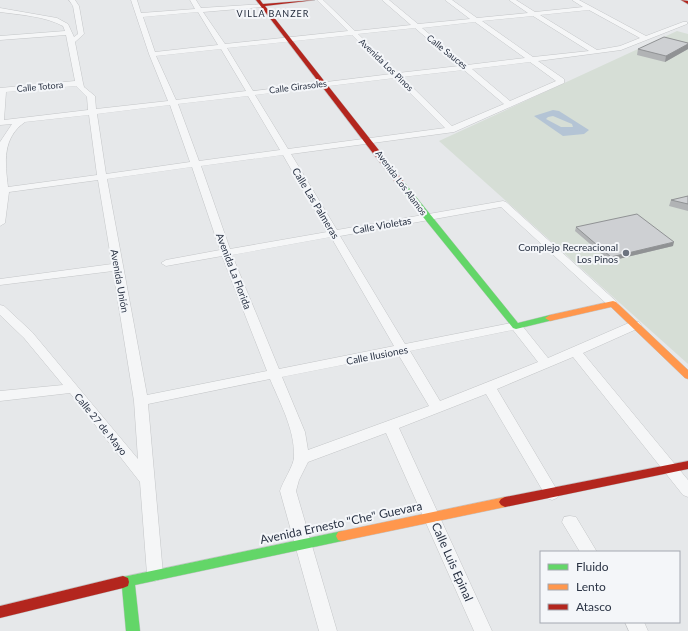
<svg xmlns="http://www.w3.org/2000/svg" width="688" height="631" font-family="Lato,sans-serif">
<style>
.green{fill:#d6ded6}
.water{fill:#b4c4d5;fill-rule:evenodd}
.lines{fill:none;stroke-linecap:round;stroke-linejoin:round}
.street-casing{stroke:#c4c6c8;stroke-width:1}
.fast-casing{stroke:#c4c6c8;stroke-width:1}
.slow-casing{stroke:#c4c6c8;stroke-width:1}
.jam-casing{stroke:#c4c6c8;stroke-width:1}
.street{fill:#f5f6f7;fill-rule:evenodd}
.fast{fill:#63d668;fill-rule:evenodd}
.slow{fill:#ff974d;fill-rule:evenodd}
.jam{fill:#b3261e;fill-rule:evenodd}
.wall{fill:#b1b3b5}
.shaded-wall{fill:#909294}
.building{fill:#ced0d3;stroke:#909294}
.poi-dot{fill:#6c737f;stroke:#f4f6f9;stroke-width:1.5}
.labels{text-anchor:middle;stroke-width:4;stroke-linejoin:round;paint-order:stroke}
.far-neighbourhood-label{font-size:9px;letter-spacing:1px;fill:#1d2536;stroke:#f4f6f9}
.far-street-label{font-size:9px;fill:#2b3445;stroke:#f4f6f9}
.street-label{font-size:10px;fill:#2b3445;stroke:#f4f6f9}
.poi-label{font-size:10px;fill:#2b3445;stroke:#f4f6f9;text-anchor:end}
.near-street-label{font-size:12px;fill:#2b3445;stroke:#f4f6f9}
</style>
<rect width="100%" height="100%" fill="#e6e8ea"/>
<!-- green -->
<path class="green" d="M677,31L688,34V364L439,141Z"/>
<!-- water -->
<path class="water" d="M553,110L559,111L589,130L584,134L563,136L534,116ZM553,116L572,124L573,127H561L546,119L548,117Z"/>
<g class="lines">
<!-- street casing -->
<g class="street-casing">
<path id="street" d="M69,0H75L79,6L84,34L75,42L83,83L84,87L95,96L96,109L168,101L149,54L131,0H137L141,13L195,9L190,0H196L201,8L264,4L265,5L262,7L203,12L225,44L348,31L317,0H323L355,31L411,25L382,0H389L418,24L470,19L445,0H452L477,18L528,13L509,0H516L535,12L583,7L572,0H579L646,36L683,22H687V24L621,50L538,61L564,79V83L454,132L291,154L337,230L503,201L506,202L617,302L619,304L617,306H609L501,207L340,236L405,344L516,322L520,323L548,358L631,322H639L641,325L639,328L583,353L688,480V497L683,495L573,357L497,389L557,490L560,494L557,498L552,500L547,498L486,394L399,428L492,631H474L386,433L308,462L299,480L296,491L337,631H319L280,491C283,481 294,465 294,457C295,430 280,403 270,379L148,404L163,574L161,579L155,581L149,579L147,574L140,482L70,393L0,401V391L63,385L24,338L0,315V305L4,306L32,332L138,459L134,401L113,271L0,285V279L112,264L98,180L9,192L5,223L0,226V142L12,124L0,125V88L75,81L66,35L0,40V36L65,31L63,26C44,16 21,15 0,12V8L57,18L68,24L74,37L78,34L73,6ZM589,10L640,38L620,46L597,50L540,15ZM198,12L218,45L155,52L143,17ZM533,16L589,51L533,57L482,21ZM475,22L525,58L467,65L422,28ZM415,28L459,66L398,73L358,34ZM352,35L391,74L253,91L227,48ZM221,49L246,91L176,100L156,56ZM530,62L556,81L510,101L472,69ZM464,70L504,104L452,126L402,77ZM395,78L445,128L288,149L255,95ZM76,86L87,97L88,110L4,120L6,92ZM248,96L280,150L199,161L178,104ZM170,105L190,162L106,174L97,114ZM89,115L97,175L8,187C5,162 2,138 25,122ZM283,155L327,232L230,249L201,166ZM192,167L220,250L166,260L161,263L166,266L222,256L267,371L147,395L107,179ZM331,237L394,346L279,369L232,255ZM513,330L538,362L440,401L410,351ZM398,354L429,406L308,450L305,432L282,377Z
M570,516L576,517L597,552H580L562,522L564,517Z
M625,622H644L648,631H629Z"/>
</g>
<!-- fast casing -->
<g class="fast-casing">
<path id="fast" d="M398,182H404L518,323L550,315L553,316L555,318L553,320L516,329L513,328L398,186Z
M342,531L346,532L348,536L346,540L342,541L135,585L140,631H126L122,587L118,586L117,582L118,578Z"/>
</g>
<!-- slow casing -->
<g class="slow-casing">
<path id="slow" d="M613,301L616,302L688,370V379L685,378L611,307L550,321L545,318L550,315Z
M505,497L509,499L511,502L509,505L505,507L342,541L338,540L336,536L338,532L342,531Z"/>
</g>
<!-- jam casing -->
<g class="jam-casing">
<path id="jam" d="M256,0H260L263,4L315,0L265,6L404,182V186H398Z
M681,0L688,1V4Z
M688,461V469L505,507L501,505L499,502L501,499L505,497Z
M123,576L128,578L129,582L128,586L123,588L0,618V606Z"/>
</g>
<!-- street -->
<use href="#street" class="street"/>
<!-- fast -->
<use href="#fast" class="fast"/>
<!-- slow -->
<use href="#slow" class="slow"/>
<!-- jam -->
<use href="#jam" class="jam"/>
</g>
<!-- wall -->
<path class="wall" d="M688,43V49L665,62L637,55L638,49Z
M688,196V211L669,206L671,200Z
M576,227L673,246L610,261L575,231Z"/>
<!-- shaded-wall -->
<path class="shaded-wall" d="M688,44V49L665,62L666,56Z
M674,242L673,246L610,261L611,257Z"/>
<!-- building -->
<path class="building" d="M664,37L688,43V44L666,56L638,49Z
M688,196V204L671,200Z
M637,214L674,242L611,257L576,227Z"/>
<!-- markers -->
<circle class="poi-dot" cx="626" cy="253" r="4"/>
<g class="labels">
<!-- far-neighbourhood labels -->
<g class="far-neighbourhood-label">
<text x="273" y="17">VILLA BANZER</text>
</g>
<!-- far-street labels -->
<g class="far-street-label">
<text transform="translate(447 52) rotate(39)" y="3">Calle Sauces</text>
<text transform="translate(386 65) rotate(44)" y="3">Avenida Los Pinos</text>
<text transform="translate(40 87) rotate(-5)" y="3">Calle Totora</text>
<text transform="translate(298 87) rotate(-7)" y="3">Calle Girasoles</text>
<text transform="translate(401 183) rotate(53)" y="3">Avenida Los Alamos</text>
</g>
<!-- street labels -->
<g class="street-label">
<text transform="translate(316 203) rotate(59)" y="4">Calle Las Palmeras</text>
<text transform="translate(382 225) rotate(-10)" y="4">Calle Violetas</text>
<text transform="translate(234 271) rotate(69)" y="4">Avenida La Florida</text>
<text transform="translate(120 281) rotate(80)" y="4">Avenida Unión</text>
<text transform="translate(377 355) rotate(-11)" y="4">Calle Ilusiones</text>
<text transform="translate(101 424) rotate(51)" y="4">Calle 27 de Mayo</text>
</g>
<!-- poi labels -->
<g class="poi-label">
<text x="618" y="251">Complejo Recreacional<tspan x="618" dy="12">Los Pinos</tspan></text>
</g>
<!-- near-street labels -->
<g class="near-street-label">
<text transform="translate(341 523) rotate(-12)" y="4">Avenida Ernesto "Che" Guevara</text>
<text transform="translate(452 562) rotate(66)" y="4">Calle Luis Epinal</text>
</g>
</g>
<!-- legend -->
<rect x="540" y="551" width="140" height="72" fill="#f4f6f9" stroke="#a4a8b1"/>
<rect x="548" y="564" width="20" height="6" fill="#63d668" stroke="#a4a8b1"/>
<text x="576" y="571" font-size="12" fill="#2b3445">Fluido</text>
<rect x="548" y="584" width="20" height="6" fill="#ff974d" stroke="#a4a8b1"/>
<text x="576" y="591" font-size="12" fill="#2b3445">Lento</text>
<rect x="548" y="604" width="20" height="6" fill="#b3261e" stroke="#a4a8b1"/>
<text x="576" y="611" font-size="12" fill="#2b3445">Atasco</text>
</svg>
